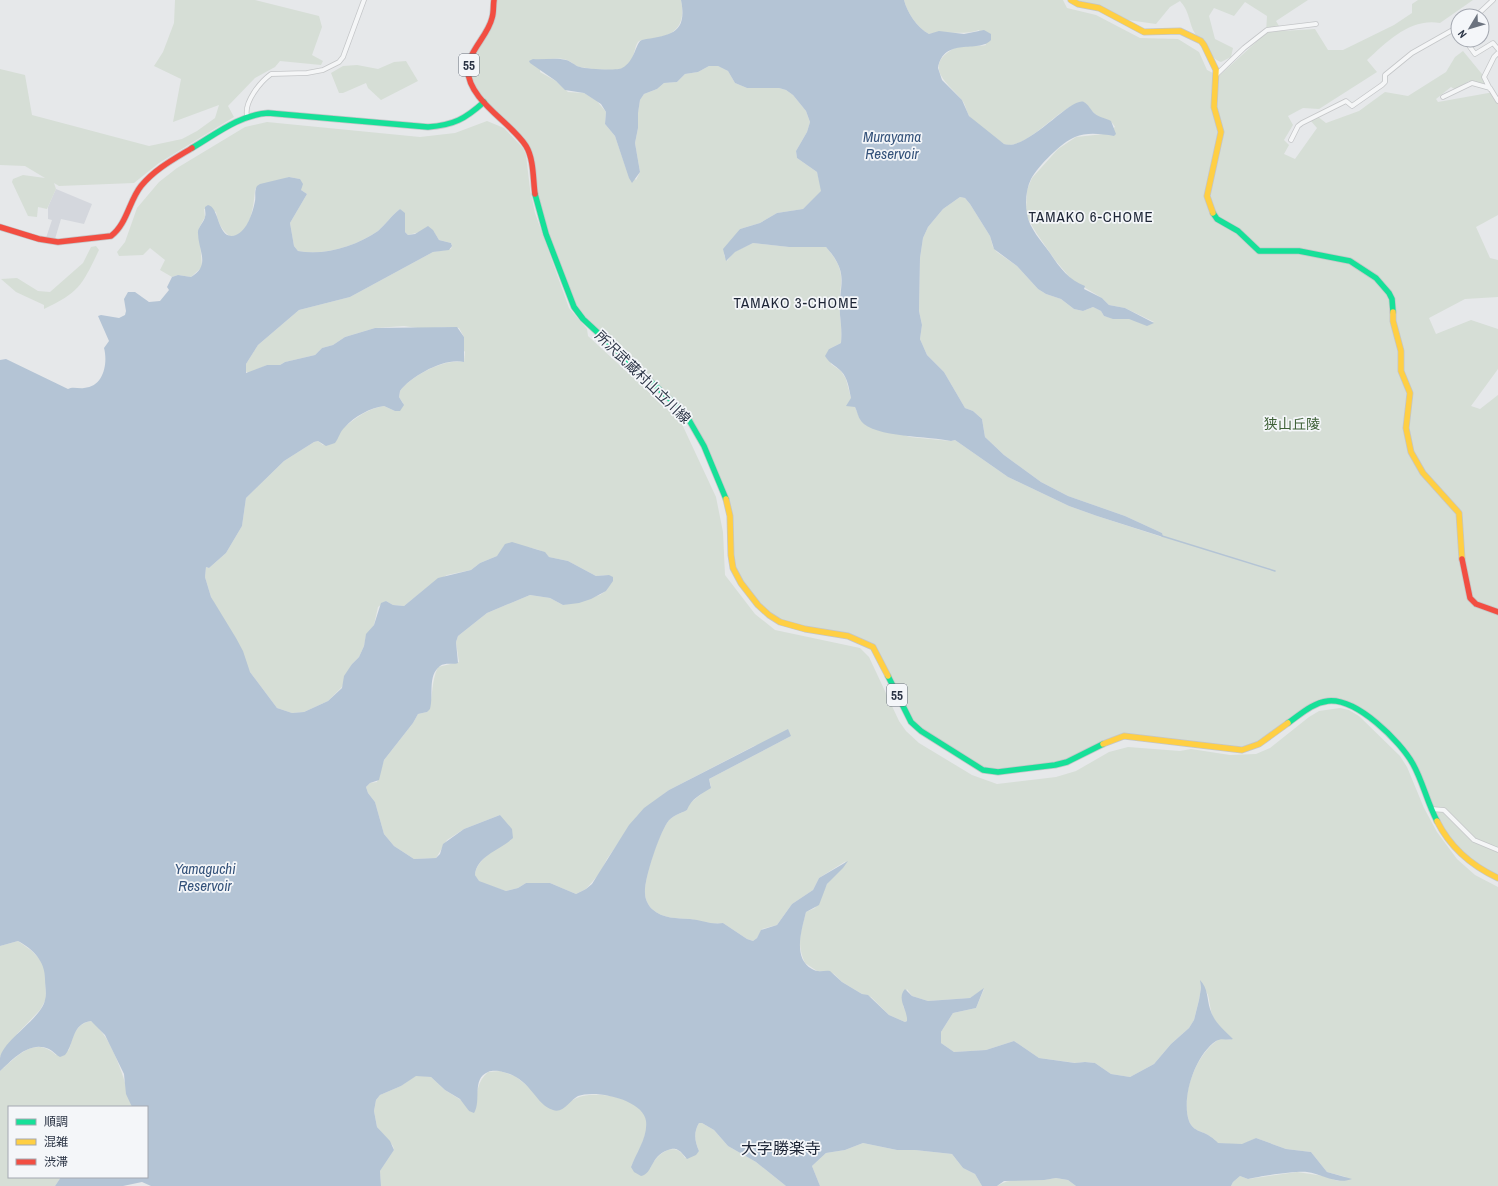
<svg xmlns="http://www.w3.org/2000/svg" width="1498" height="1186" font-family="'Archivo Narrow','Noto Sans JP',sans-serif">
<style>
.built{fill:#d4d7dd}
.green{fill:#d6ded6}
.water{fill:#b4c4d5}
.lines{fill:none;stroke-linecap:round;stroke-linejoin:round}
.stream{stroke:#b4c4d5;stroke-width:1.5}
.street-casing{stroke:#c4c6c8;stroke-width:5.5}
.fast-casing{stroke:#c4c6c8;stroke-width:7}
.slow-casing{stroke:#c4c6c8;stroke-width:7}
.jam-casing{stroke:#c4c6c8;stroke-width:7}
.street{stroke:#f5f6f7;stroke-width:4}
.fast{stroke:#16e098;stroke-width:5.5}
.slow{stroke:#ffcf43;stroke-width:5.5}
.jam{stroke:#f24e42;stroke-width:5.5}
.labels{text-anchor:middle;stroke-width:3.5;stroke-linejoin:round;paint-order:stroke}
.shield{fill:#f4f6f9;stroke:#676e7b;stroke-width:1}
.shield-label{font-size:13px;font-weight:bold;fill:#2b3445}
.street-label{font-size:14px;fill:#2b3445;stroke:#f4f6f9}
.park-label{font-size:14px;fill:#3f6138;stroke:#f4f6f9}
.water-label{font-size:15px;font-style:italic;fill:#34527a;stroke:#f4f6f9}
.neighbourhood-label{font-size:15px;letter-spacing:1px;fill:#1d2536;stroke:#f4f6f9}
.quarter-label{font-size:16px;fill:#1d2536;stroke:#f4f6f9}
</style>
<rect width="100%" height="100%" fill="#e6e8ea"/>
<!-- built -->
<path class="built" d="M56,189L92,204L84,224L61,219L55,239L46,238L52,220L48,219V207Z"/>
<!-- green -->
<path class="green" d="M175,0H255L319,16L322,27L312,55L323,61L321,65L280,61L275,67L255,78L228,106L234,117L159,163L134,183L59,186L54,183L56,189L47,209L38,207L37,217L28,216L12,182L13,179L23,175L45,178L25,166L0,165V69L25,75L32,115L149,146L182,139L197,131L215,118L219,105L173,122L181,79L154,66L163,52L174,23Z
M494,0H681C686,25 676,36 651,39C647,40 643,39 639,41C632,47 637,69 616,70C612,71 582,68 579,67C575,66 572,62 569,61C561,57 549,59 541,60L540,72L556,81L568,92L584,93L597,101L606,112L605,124L615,136L626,168L636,180L640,172L635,143L638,128V112L640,100L644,94L657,89L664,83L677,82L685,74L698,72L709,66H718L728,71L735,83L747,88H779L786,90L793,95L806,111L810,122L807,132L796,151L797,158L817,172L822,191L803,209L777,213L760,223L740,229L724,255L727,261L734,252L753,243L789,247H826C851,276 837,283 840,315C841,325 842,332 841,343L829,349L831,364L841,371L846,379L851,398L861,421L910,437L951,441L955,440L1008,477L1069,506L1097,516L1162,537V533L1125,516L1068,496L1041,482L1004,455L985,437L982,419L973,411L965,408L944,372L927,355L920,339L922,325L919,311L920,258L923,238L928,227L943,209L960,197L965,198L970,204L990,236L993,247L997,252L1017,266L1038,289L1046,294L1061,299L1074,309L1083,311L1093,307L1101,311L1104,316C1113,319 1120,318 1129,319C1142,321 1138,325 1154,322L1125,308L1109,305L1102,298L1072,280L1055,260L1037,234L1028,219L1026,212L1027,190L1032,178L1058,149L1076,137L1104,134L1115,127C1111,119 1106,121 1099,117C1093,113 1089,107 1084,102C1059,104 1027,152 1004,144C992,136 979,127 970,117C966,112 966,105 962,100C949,84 922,67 953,49C963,43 975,48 986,45L979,30C962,36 946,30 929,34C917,28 907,12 904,0H1063L1067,8L1096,15L1140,38L1178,39L1199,52L1207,70L1219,76L1266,33L1267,16L1245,2L1234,16L1214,8L1209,16L1215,39L1233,48L1231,57L1221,62C1211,59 1198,39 1193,30C1189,20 1188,9 1180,1L1170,7L1156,24L1128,20L1103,7L1076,0H1308L1276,21L1282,31L1315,29L1328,50H1343L1394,25L1412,13V4L1418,0H1473L1440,23C1410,18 1388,41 1367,60L1377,72L1319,109L1303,108L1288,116L1293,125L1284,140L1289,145L1284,154L1295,159L1317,128L1310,120L1317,116L1326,123L1359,111L1385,92L1408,96L1446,72L1455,57L1463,51L1491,85L1469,81L1456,90L1451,87L1436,99L1438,102L1494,92L1498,100V215L1476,227L1490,258L1498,260V297L1465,299L1429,318L1436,334L1471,320L1498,329V369L1471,406L1480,409L1498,395V878L1478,869L1443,831L1412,764L1398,744L1347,703L1323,702L1259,744L1242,750L1124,736L1067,762L1005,772L983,770L916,727L879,658L865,642L785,624L768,614L733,569L729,507L693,425L574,307L546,234L526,146L484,102L468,72L475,50L492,19Z
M406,61L418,81L381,100L368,88L366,83L343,93H339L331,73L343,66L357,65L378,69L394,62Z
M487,121L504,128L523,148L526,155L530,189L535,213L569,308L587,329L588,336L681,422L716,497L723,532L725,575L755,614L775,630L860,648L869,657L899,721L906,731L919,743L972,775L997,784L1056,777L1076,771L1109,752L1128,747L1180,751L1191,749L1230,755L1256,754L1270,748L1309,717L1319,711L1340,708L1349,710L1359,716L1400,756L1407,767L1424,808L1437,832L1457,859L1475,875L1498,887V1186H1231L1233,1182L1240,1176L1248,1179L1297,1172L1324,1176L1338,1181L1346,1177L1327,1172L1311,1152L1286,1149L1256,1138L1242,1145L1217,1143C1216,1141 1213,1138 1211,1137C1204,1131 1193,1132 1189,1121C1180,1095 1197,1051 1221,1038L1231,1040C1226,1031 1218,1026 1213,1017C1210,1010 1210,1002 1208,995C1206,990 1202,986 1200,981L1201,988L1199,1000L1194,1020L1189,1028L1171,1044L1154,1064L1130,1077L1111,1074L1095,1063L1085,1062L1076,1063L1039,1058L1014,1041L986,1050L954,1052L941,1043V1032L953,1013L976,1008L984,989L970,998L928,1001L912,996L907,989L903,1006L908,1016L907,1021L905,1022L889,1015L871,997L862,994L842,982L834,974L827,971H817L805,963C796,943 801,932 806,912L815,908L827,884L846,861L819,878L813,890L792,904L777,925L762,929L757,938L753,941L747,939L723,923C712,925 701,921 690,919C677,918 663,919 652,909C648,905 645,899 645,893C644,879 658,835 667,823C672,815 680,814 687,810L689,804L711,786L709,779L791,736L754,746L669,790L637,816L607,859L600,873L586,889L576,894L550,883H526L518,888L506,891L479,882L475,875C476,859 499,847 511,840L500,815L464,829L447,840L436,858L414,859L394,846L384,834L375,802L368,793L366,787L370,783L377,782L384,760L413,723L418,714L427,712C434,701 430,684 438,667L459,662L456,642L458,636L487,613L530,595L550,598L563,605L600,595L607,590L609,575L596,576L568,561L549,557C539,545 518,547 504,546L500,554L497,556L480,563L471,570L447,575L430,585L404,606L393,605L386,601L378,607L374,625L366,636L364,646L359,657L352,664L342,687L328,701L304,712L292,713L277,708L250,672L211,597L205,577L206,567L209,568L226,553L242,526L246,498L284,461L314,442L318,441L323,445C343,430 359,410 384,406L395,411L403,403L399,397L400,391C411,376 444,358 464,362L465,352L462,348L464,337L459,328L444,327L424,329L404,326L375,328L345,337L333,345L322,348L315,355L285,362L280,365H267L249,373L245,371L246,364L258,345L299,310L350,297L433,252L451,249L452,245L451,243L439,240L434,232H420L408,235L405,232V216L400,209C392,215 384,226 378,231C356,246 325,256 298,251L294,246L290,223L307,194L301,190L300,179L289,177L255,189C254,204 251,238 229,236C221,229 218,222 216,212L204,209L205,217L199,228L202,267L191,277L178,275L172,277L160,270L165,260L150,248L143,255L119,256L117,252L125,242L137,208L159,182L177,168L245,127L267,122L420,137L455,133Z
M96,246L99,250C82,285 80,292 44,309V305L16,292L1,279L17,278L38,291L50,292L83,263L91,247Z
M18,941L32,951L43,963L45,968L46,999L40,1010L17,1034L0,1057V946Z
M91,1021C113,1037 125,1081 132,1107H9V1177H61L55,1186H0V1071C17,1057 34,1035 56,1055L69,1050C73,1037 75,1024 91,1021Z
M500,1071L515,1076L530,1088L573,1100C590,1088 647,1097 647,1123C647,1139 637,1153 631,1167L650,1169C655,1155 675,1139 685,1158L699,1151C695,1142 693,1133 699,1123H702L714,1130L728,1146L756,1162L786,1186H381L380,1171L394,1150L393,1146L377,1127L374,1111L376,1100L380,1095L401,1086L416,1075L431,1077L445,1090L464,1102L469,1111L476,1106C477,1092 477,1082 488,1072Z
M863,1143L897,1150H915L952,1154L963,1168L975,1174L982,1186H820L812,1166L826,1153L845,1150Z
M1056,1178L1068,1180L1076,1186H997C1013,1175 1037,1182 1056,1178Z"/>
<!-- water -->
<path class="water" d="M681,0H904C907,12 917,28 929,34L939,31L964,34L984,30L991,34V40C978,54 944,36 938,68L942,80L962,100L969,116L1004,144C1027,152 1071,96 1084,102C1088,104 1091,110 1094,113C1100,118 1106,118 1111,121L1116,134L1114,136C1101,134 1087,132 1075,137C1062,142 1038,166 1031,179C1026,189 1025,203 1027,214C1029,228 1042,242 1050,253C1059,267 1069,280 1085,286L1084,289L1102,298L1109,305L1125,308L1154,323L1147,326L1129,319H1113L1104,316L1101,311L1093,307L1083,311L1074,309L1061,299L1046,294L1038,289L1017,266L994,249L990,236L970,204L965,198L960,197L943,209L928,227L923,238L920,258L919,311L922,325L920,339L927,355L944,372L965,408L973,411L982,419L985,437L1004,455L1041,482L1068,496L1125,516L1162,533L1163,537L1097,516L1069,506L1008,477L955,440L951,441C931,436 874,438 861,421C858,417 857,411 855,407L846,406L851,398C849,389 848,378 841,371C835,365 830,364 825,356L829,349L841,343C842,332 841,325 840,315C838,284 851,275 826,247H789L753,243L735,252L726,261L723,249L740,229L760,223L777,213L803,209L821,191L817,172L797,158L796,151L807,132L810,122L806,111L793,95L786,90L779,88H747L735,83L728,71L718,66H709L698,72L685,74L677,82L664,83L657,89L644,94L640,100L638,113V128L635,143L640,172L632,183L629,178L615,136L605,124L606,112L601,104L584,93L565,90L556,81L530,63L529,61L533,59C544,60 556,57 566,60C571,61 575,66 580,67C586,69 617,71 622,68C635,62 636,41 642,40C669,35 688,35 681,0Z
M289,177L300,179L303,184L301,190L307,194L290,223L294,246L298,251C325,256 356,246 378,231C384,226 392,215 400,209L405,213V232L408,235L415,234L428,226L433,230L439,240L451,243L452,246L449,250L433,252L350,297L299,310L258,345L246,364V373L267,365H280L285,362L315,355L322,348L333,345L345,337L375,328L457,327L464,337V362C445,357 411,376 400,391L399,397L404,405L400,411H395L384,406C370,408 355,416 345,427C340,431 339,438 335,443L326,446L318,441L314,442L284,461L246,498L242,526L226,553L209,568L206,567L205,577L211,597L236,638L243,651L250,672L277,708L292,713L304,712L328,701L342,688L344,676L352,664L359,657L364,646L366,634L374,625L381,603L386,601L393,605L404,606L438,578L471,570L480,563L497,556L505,544L512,542L545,552L549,557L568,561L596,576L609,575L613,577V581L606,591L591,599L579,603L563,605L550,598L530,595L487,613L458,636L456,642L458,663C453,665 445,662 440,666C427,676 434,696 430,709L427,712L418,714L413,723L384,760L379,780L370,783L366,787L368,793L375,802L384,834L394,846L414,859L436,858L440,854L443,844L464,829L500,815L512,829L513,838C502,849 476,856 475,875L479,881L506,891L518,888L526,883H550L576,894L586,889L592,884L629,825L644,808L669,790L788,729L791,736L709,779L711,788C701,794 691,799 687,810C680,814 672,815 667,823C659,835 644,879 645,893C645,899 648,905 652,909C663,919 677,918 690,919C701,920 712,925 723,923L747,939L753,941L757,938L761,930L777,925L792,904L813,890L819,878L848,861L843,868L827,884L819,905L806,912C802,929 792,958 812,969C818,973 824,970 830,971L842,982L862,994L868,995L889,1015L905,1022L907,1021C908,1010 896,999 905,989L912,996L928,1001L970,998L984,988L976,1008L953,1013L941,1032V1043L954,1052L986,1050L1014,1041L1039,1058L1075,1063L1085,1062L1095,1063L1111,1074L1130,1077L1154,1064L1171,1044L1189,1028L1194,1020L1199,1000L1201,988L1200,980C1208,988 1207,999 1210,1009C1214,1022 1223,1029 1233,1039C1227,1041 1222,1037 1216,1041C1195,1055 1181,1098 1189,1121C1193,1132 1204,1131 1211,1137C1213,1138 1216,1141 1218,1143L1242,1144L1256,1138L1286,1149L1311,1152L1327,1172L1352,1179C1337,1185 1322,1174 1307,1172C1294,1171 1261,1176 1248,1179L1240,1176L1233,1182L1231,1186H1076L1068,1180L1056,1178L1044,1180L1004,1181L997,1186H982L975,1174L963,1168L952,1154L915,1150H897L863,1143L845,1150L826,1153L812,1166L820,1186H786L756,1162L728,1146L714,1130L702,1123H699C693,1133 695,1142 699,1151L696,1155L687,1159C684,1156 682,1152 678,1150C674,1148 672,1149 668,1150C650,1156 653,1174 641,1176L634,1172L631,1167C636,1153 648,1137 646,1121C644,1100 596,1089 578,1096C570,1100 563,1114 553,1110C535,1105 531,1078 503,1072C499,1071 493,1070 488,1072C471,1079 482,1101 474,1113L469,1111L460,1099L445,1090L431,1077L416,1076L401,1086L380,1095L376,1100L374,1111L377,1127L390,1141L394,1150L380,1171L381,1186H151L142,1182L123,1186H55L61,1177H147V1107H132L126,1094L124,1074L105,1035L91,1021C71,1024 75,1043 65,1055L60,1057C56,1055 53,1051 49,1049C30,1040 13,1059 0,1071C0,1067 0,1062 0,1058C3,1040 41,1019 45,1000C47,994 45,986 45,979C45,961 33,949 18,941L0,946V360L6,359L68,389C73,386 78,389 84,388C104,387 108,363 104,348L109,341L98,316L101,315L119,318L125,315L126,311L124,299L128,292H135L149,302L160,301L169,290L167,287L172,277L178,275L191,277C212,265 197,249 198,231C199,226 204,222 205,217C206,214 205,211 205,207L208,205C220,207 217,242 236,235C247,231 253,212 255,201C256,196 254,191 257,186L260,184Z"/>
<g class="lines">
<!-- stream -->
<path class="stream" d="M1162,536L1275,571"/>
<!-- street casing -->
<g class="street-casing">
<path id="street" d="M1476,16L1493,0
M1465,40L1475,54L1493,43L1498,49
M1216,75L1244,48L1267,30L1316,24
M1490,89L1484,77L1494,57L1498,53
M1443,97L1472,83L1490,88L1498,101
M247,116C244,102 260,82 271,74L307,73L323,70L339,62L343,57L364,0
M1291,140L1298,126L1302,123L1346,101L1352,106L1382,85L1385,82V75L1412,53L1458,27
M1431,809L1444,810L1474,840L1498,850"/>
</g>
<!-- fast casing -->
<g class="fast-casing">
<path id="fast" d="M192,148C216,134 239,115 268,113L428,127C454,125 465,119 484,102
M535,194L546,234L574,307L583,319L685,413L704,446L726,499
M1213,213L1217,219L1238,231L1259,251H1299L1350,261L1376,278L1389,293L1392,299L1393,312
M888,676L911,722L921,731L983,770L998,772L1055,765L1067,762L1103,744
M1288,723C1301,714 1312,703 1328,701C1357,698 1400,741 1413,764C1423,782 1427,802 1437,821"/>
</g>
<!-- slow casing -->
<g class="slow-casing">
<path id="slow" d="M1071,0L1078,4L1099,8L1144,32L1180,31L1201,41L1204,45L1216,70L1214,107L1221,132L1207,196L1213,213
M1393,312V321L1401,351V371L1410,393L1406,428L1411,452L1423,473L1459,513L1462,559
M726,499L730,516L731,555L733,568L741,583L758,605L769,615L780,622L805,629L848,636L873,647L888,676
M1103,744L1124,736L1242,750L1259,744L1288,723
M1437,821C1450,847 1472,866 1498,878"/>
</g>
<!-- jam casing -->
<g class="jam-casing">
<path id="jam" d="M494,0C493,6 494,12 492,18C488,36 468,51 468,70C468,100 512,123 526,146C534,159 533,180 535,194
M0,227L39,239L58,242L111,236C127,224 129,201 141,186C155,169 174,159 192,148
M1462,559L1470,598L1476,604L1498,612"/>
</g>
<!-- street -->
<use href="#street" class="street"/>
<!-- fast -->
<use href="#fast" class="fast"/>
<!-- slow -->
<use href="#slow" class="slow"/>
<!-- jam -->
<use href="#jam" class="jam"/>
</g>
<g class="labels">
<!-- shield labels -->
<g class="shield">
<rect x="459" y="54" width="20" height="22" rx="3"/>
<rect x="887" y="684" width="20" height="22" rx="3"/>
</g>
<g class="shield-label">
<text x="469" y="70">55</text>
<text x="897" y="700">55</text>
</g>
<!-- street labels -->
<g class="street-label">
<text transform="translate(643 377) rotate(44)" y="5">所沢武蔵村山立川線</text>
</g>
<!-- park labels -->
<g class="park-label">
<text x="1292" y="429">狭山丘陵</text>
</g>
<!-- water labels -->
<g class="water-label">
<text x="892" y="142">Murayama<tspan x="892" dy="17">Reservoir</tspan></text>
<text x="205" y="874">Yamaguchi<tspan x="205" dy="17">Reservoir</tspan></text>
</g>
<!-- neighbourhood labels -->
<g class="neighbourhood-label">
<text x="1091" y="222">TAMAKO 6-CHOME</text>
<text x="796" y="308">TAMAKO 3-CHOME</text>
</g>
<!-- quarter labels -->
<g class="quarter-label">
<text x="781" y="1154">大字勝楽寺</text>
</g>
</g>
<!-- legend -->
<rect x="8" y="1106" width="140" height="72" fill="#f4f6f9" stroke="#a4a8b1"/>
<rect x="16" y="1119" width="20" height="6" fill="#16e098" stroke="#a4a8b1"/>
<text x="44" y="1126" font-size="12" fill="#2b3445">順調</text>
<rect x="16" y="1139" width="20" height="6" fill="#ffcf43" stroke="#a4a8b1"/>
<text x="44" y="1146" font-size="12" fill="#2b3445">混雑</text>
<rect x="16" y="1159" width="20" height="6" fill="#f24e42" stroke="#a4a8b1"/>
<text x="44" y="1166" font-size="12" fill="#2b3445">渋滞</text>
<!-- north arrow -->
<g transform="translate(1470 28) rotate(232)"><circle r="19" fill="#f4f6f9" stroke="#a4a8b1"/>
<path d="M0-3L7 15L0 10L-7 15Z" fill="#6c737f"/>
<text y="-6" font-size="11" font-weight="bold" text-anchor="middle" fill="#2b3445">N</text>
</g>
</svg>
